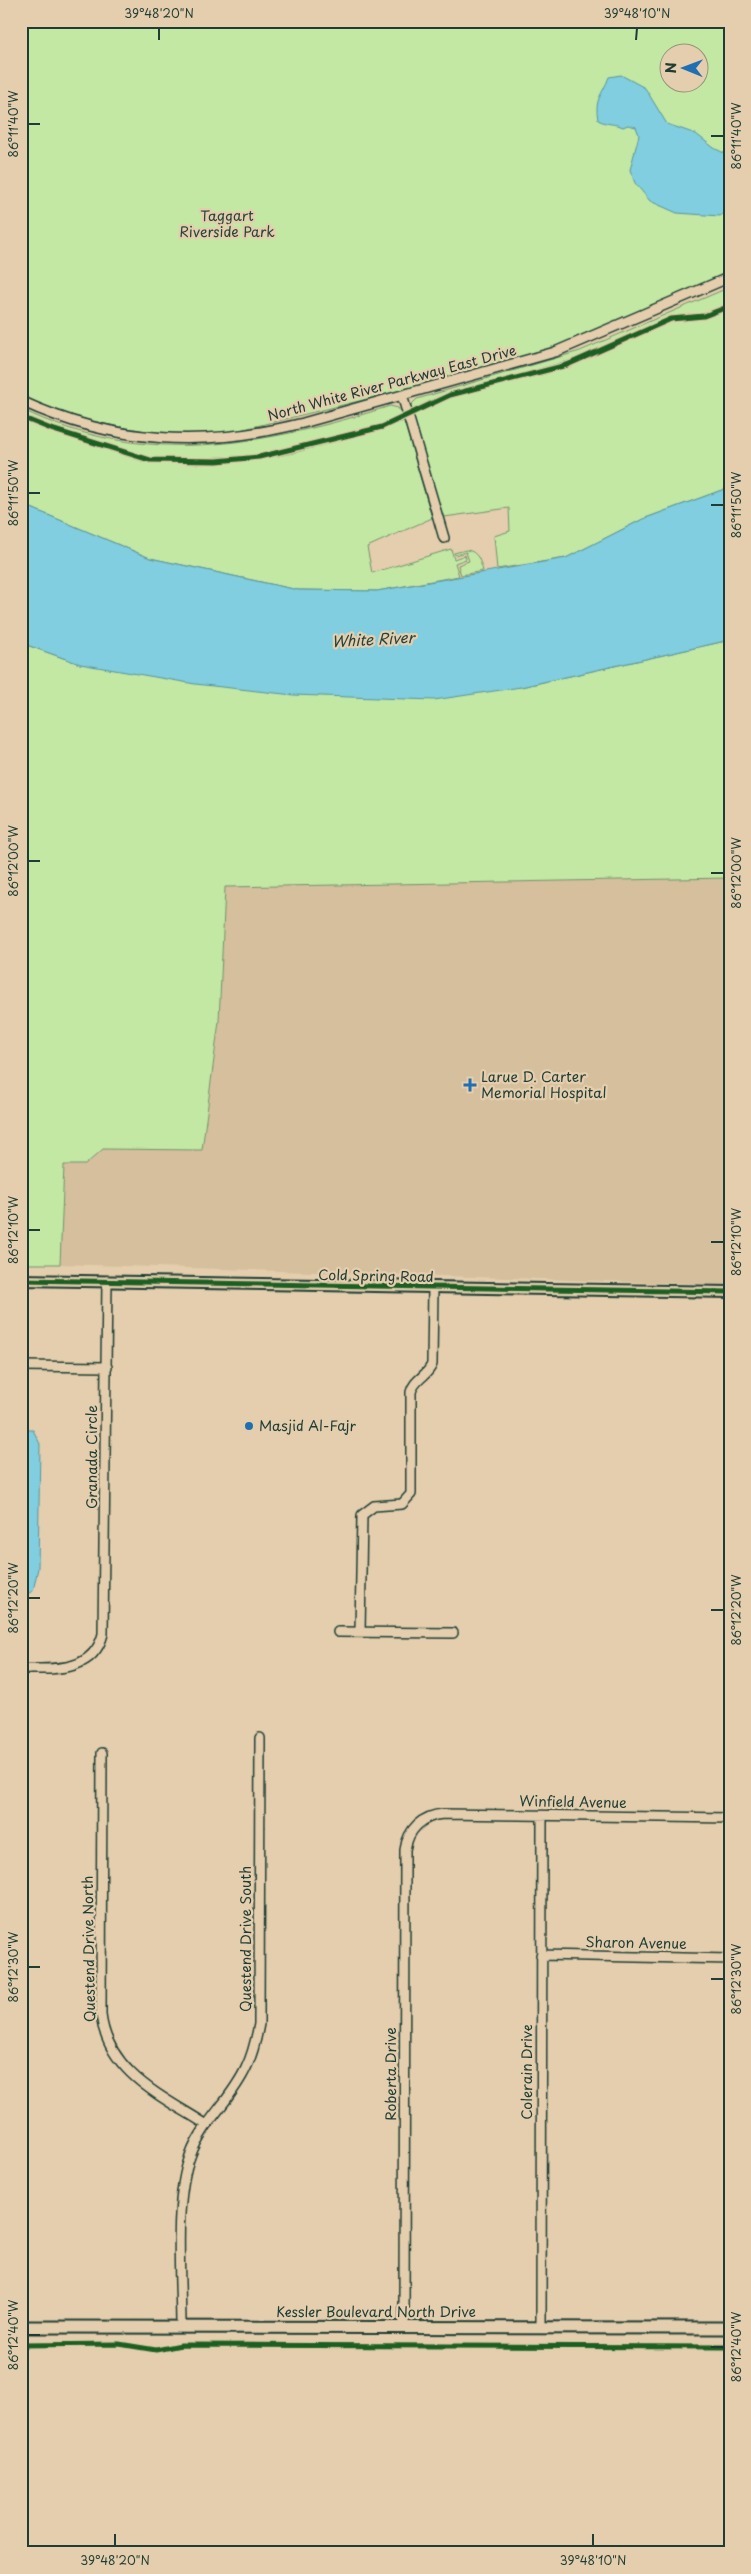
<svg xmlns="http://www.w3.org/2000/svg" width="751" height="2574" font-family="'Playpen Sans',sans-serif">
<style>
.built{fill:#d5bf9c}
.green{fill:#c3e8a3;stroke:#71926c;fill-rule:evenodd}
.water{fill:#80cedf;stroke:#59949b}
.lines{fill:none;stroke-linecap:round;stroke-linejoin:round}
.minor-casing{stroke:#1f3d34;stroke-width:12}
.tertiary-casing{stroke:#1f3d34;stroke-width:14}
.secondary-casing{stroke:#1f3d34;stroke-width:15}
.minor{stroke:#e4cead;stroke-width:9}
.tertiary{stroke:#e4cead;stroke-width:10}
.secondary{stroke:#e4cead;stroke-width:11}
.cycleway-casing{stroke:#e4cead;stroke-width:8}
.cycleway{stroke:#1b5e20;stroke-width:5}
.ticks{fill:none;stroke:#1f3d34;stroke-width:2}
.poi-dot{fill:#1f6fb2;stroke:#e4cead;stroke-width:2}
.labels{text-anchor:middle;stroke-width:4.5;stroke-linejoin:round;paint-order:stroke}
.park-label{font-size:14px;fill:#27463a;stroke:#e4cead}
.street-label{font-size:14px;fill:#1f3d34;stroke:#e4cead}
.poi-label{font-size:14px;fill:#1f3d34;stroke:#e4cead;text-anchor:start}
.water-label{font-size:15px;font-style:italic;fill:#24443d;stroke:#e4cead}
.neatline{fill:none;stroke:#1f3d34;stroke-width:2}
.ticks-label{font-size:12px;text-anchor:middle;fill:#1f3d34}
</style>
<rect width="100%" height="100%" fill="#e4cead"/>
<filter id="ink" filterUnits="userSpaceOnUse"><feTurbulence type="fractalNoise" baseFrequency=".02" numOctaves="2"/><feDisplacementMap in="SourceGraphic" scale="10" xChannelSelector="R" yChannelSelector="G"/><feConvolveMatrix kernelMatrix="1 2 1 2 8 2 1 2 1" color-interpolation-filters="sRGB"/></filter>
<g filter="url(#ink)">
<!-- built -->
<path class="built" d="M730,878V1285L60,1264L64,1165H85L103,1149L202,1150L219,1021L225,887Z"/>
<!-- green -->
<path class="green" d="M21,21H730V276L531,359L236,431C162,439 89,427 21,396ZM668,52H698V82H668Z
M730,287V304L704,314L670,316L571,360L438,397L411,410V405L417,399L580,351Z
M730,308V487L643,519L566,558L497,569L494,536L510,531L509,508L444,517L440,513L412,415L440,400L545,374L575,364L675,319L708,317Z
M390,406L398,408L403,417L386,424L256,455L186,459L147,458L34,421L21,414V409C143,469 267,445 390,406Z
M21,419L61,435L145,462L198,464L258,460L293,453L376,431L404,421L432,518L367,547L372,573L451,549L454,559L465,555L466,559L455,563L459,576L377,591L298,590L150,558L29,507L21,501Z
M466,550C478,551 480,561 483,571L461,575L458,565L469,561L466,552L455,555L454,553Z
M730,640V878L225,887L219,1021L202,1150L103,1149L85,1165H64L60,1264H21V643L80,664L521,687Z"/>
<!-- water -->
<path class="water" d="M621,75L645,88L667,124L696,134L714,148L730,156L728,211L720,216L677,213L650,201L635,183L630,170L639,135L636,127L628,125L623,127C614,123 607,125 598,120C594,98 602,96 609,77Z
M730,487V640L521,687L434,700L293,695L195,684L80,664L21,643V501L29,507L150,558L298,590L377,591L566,558L643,519Z
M21,1430H33L40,1444L38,1568L33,1591L27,1594H21Z"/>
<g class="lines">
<!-- minor casing -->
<g class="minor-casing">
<path id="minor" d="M402,395L444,538
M21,401C114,444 204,448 303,423L555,352L730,277
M21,1366L107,1367
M338,1632L453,1633
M360,1632L362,1515L374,1506L402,1504L411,1494V1392C414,1379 428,1376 432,1364L433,1288
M21,1669C53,1669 93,1673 103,1634L107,1281
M102,1753L101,2015C108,2073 162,2096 207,2125
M541,1955L730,1959
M181,2327C181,2277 173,2199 191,2154C203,2122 232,2099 246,2068C253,2054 256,2040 259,2024L260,1738
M404,2327L405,1850C408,1829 422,1816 443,1814L730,1818
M541,2328L542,1816"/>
</g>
<!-- tertiary casing -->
<g class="tertiary-casing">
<path id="tertiary" d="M21,1280L730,1292"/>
</g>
<!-- secondary casing -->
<g class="secondary-casing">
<path id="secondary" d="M21,2327L730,2328"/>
</g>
<!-- minor -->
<use href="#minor" class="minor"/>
<!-- tertiary -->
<use href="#tertiary" class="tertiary"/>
<!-- secondary -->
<use href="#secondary" class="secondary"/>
<!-- cycleway casing -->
<g class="cycleway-casing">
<path id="cycleway" d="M21,417L51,429L150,460L217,461L259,457L382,427L450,395L567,365L671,319L704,316L730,306
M21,1280L730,1292
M21,2345L119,2344L156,2350L181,2345L730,2347"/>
</g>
<!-- cycleway -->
<use href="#cycleway" class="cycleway"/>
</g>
</g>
<!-- ticks -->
<path class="ticks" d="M159,40V28M636,40L637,28M28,124H40M711,136H724M28,493H40M711,505H724M28,861H40M711,873H724M28,1230H40M711,1242H724M28,1598H40M711,1610H724M28,1967H40M711,1979H724M28,2335H40M711,2347H724M115,2546V2534M593,2546V2534"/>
<!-- markers -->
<g class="poi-dot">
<path d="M467.5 1077.5h5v5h5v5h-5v5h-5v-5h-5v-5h5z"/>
<circle cx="249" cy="1426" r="5"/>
</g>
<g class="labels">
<!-- park labels -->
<g class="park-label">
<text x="227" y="221">Taggart<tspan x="227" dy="16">Riverside Park</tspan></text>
</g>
<!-- street labels -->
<g class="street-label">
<text transform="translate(392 383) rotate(-15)" y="5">North White River Parkway East Drive</text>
<text transform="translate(376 1276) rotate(1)" y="5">Cold Spring Road</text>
<text transform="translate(92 1457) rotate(-90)" y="5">Granada Circle</text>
<text transform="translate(573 1802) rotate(1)" y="5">Winfield Avenue</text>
<text transform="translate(246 1939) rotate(-90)" y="5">Questend Drive South</text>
<text transform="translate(636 1943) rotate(1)" y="5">Sharon Avenue</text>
<text transform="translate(89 1949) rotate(-91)" y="5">Questend Drive North</text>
<text transform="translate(527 2072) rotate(-90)" y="5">Colerain Drive</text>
<text transform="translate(391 2074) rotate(-90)" y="5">Roberta Drive</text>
<text x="376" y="2317">Kessler Boulevard North Drive</text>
</g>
<!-- poi labels -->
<g class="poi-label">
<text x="481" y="1082">Larue D. Carter<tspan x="481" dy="16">Memorial Hospital</tspan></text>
<text x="259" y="1431">Masjid Al-Fajr</text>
</g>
<!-- water labels -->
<g class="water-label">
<text transform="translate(373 640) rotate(-3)" y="5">White River</text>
</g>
</g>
<!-- margin -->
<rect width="751" height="2574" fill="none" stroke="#e4cead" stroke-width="55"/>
<!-- north arrow -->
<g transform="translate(684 68) rotate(271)"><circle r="24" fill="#e4cead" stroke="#95947d"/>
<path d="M0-4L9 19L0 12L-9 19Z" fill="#1f6fb2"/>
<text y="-8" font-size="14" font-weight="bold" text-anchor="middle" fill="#1f3d34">N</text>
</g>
<rect x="28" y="28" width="696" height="2518" class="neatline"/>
<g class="ticks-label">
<text x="159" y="18">39°48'20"N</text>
<text x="637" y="18">39°48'10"N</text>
<text transform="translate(14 124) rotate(-90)" y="4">86°11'40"W</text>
<text transform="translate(737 136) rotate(-90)" y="4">86°11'40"W</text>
<text transform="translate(14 493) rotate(-90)" y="4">86°11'50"W</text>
<text transform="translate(737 505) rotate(-90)" y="4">86°11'50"W</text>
<text transform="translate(14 861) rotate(-90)" y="4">86°12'00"W</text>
<text transform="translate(737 873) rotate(-90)" y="4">86°12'00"W</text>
<text transform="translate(14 1230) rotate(-90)" y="4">86°12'10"W</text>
<text transform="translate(737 1242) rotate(-90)" y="4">86°12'10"W</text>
<text transform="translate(14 1598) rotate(-90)" y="4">86°12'20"W</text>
<text transform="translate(737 1610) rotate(-90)" y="4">86°12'20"W</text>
<text transform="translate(14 1967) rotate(-90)" y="4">86°12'30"W</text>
<text transform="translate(737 1979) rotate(-90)" y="4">86°12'30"W</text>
<text transform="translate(14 2335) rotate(-90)" y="4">86°12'40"W</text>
<text transform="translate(737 2347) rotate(-90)" y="4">86°12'40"W</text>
<text x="115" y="2565">39°48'20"N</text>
<text x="593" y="2565">39°48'10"N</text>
</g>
</svg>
